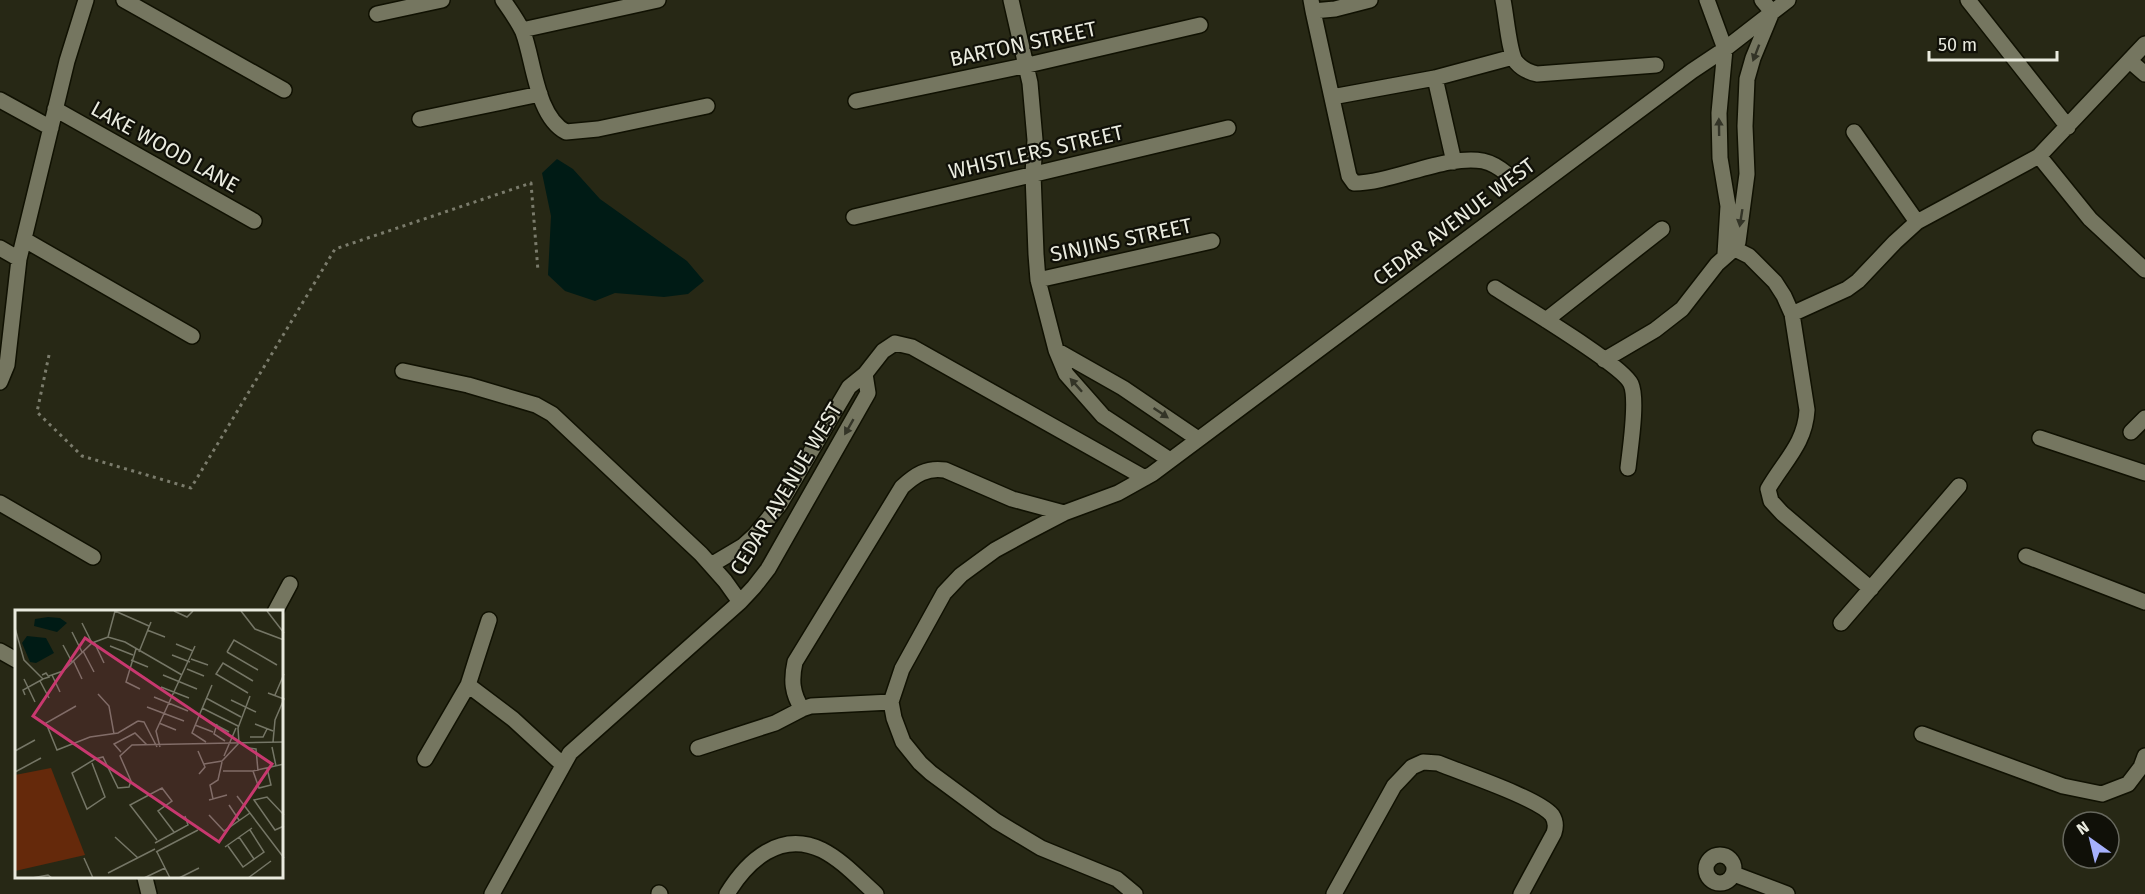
<svg xmlns="http://www.w3.org/2000/svg" width="2145" height="894" font-family="'Fira Sans',sans-serif">
<style>
.water{fill:#001b15}
.lines{fill:none;stroke-linecap:round;stroke-linejoin:round}
.minor-casing{stroke:#101102;stroke-width:18}
.path{stroke:#7b7c6c;stroke-width:3;stroke-dasharray:3 4.5;stroke-linecap:butt}
.minor{stroke:#757660;stroke-width:15}
.oneway{fill:#333427}
.labels{text-anchor:middle;stroke-width:4.5;stroke-linejoin:round;paint-order:stroke}
.street-label{font-size:21px;fill:#eaebdf;stroke:#101008}
.inset-road{fill:none;stroke:#757666;stroke-width:1.5}
.view{fill:#c8386f;fill-opacity:0.15;stroke:#c8386f;stroke-width:3}
.inset-edge{fill:none;stroke:#eaebdf;stroke-width:3}
</style>
<rect width="100%" height="100%" fill="#272815"/>
<!-- water -->
<path class="water" d="M557,159L573,169L600,199L687,261L704,281L688,294L664,297L615,293L595,301L565,291L548,275L551,216L542,173Z"/>
<g class="lines">
<!-- minor casing -->
<g class="minor-casing">
<path id="minor" d="M124,0L284,90
M503,0C510,10 518,21 523,32C534,61 536,116 566,132L598,129L707,106
M1011,0L1030,83L1035,140L1033,174L1036,254L1038,280L1056,350L1066,374L1103,416L1170,460
M1311,0L1313,11L1335,9L1370,0
M1503,0C1506,13 1509,53 1516,62C1522,69 1528,72 1537,74L1656,65
M1707,0L1725,49L1719,113L1720,158L1728,206L1725,254
M1968,0L2068,127
M1313,11L1349,176L1354,183C1392,183 1447,154 1483,161C1492,163 1500,168 1507,174
M377,14L442,0
M522,30L658,0
M2130,61L2145,74
M1435,78L1454,162
M1332,97L1435,78L1513,57
M0,100L51,128
M856,101L1028,65L1200,25
M55,109L254,221
M420,119L540,94
M1854,132L1917,222
M2039,156L2090,219L2145,270
M854,217L1228,128
M25,240L192,336
M1727,245L1749,256L1775,282L1784,296L1792,314L1807,410C1805,444 1784,461 1768,489L1771,501L1782,513L1871,589
M0,248L19,259
M1038,280L1212,241
M1495,288C1518,303 1623,365 1631,384C1638,400 1630,449 1628,468
M1792,314L1847,289L1858,281L1895,242L1917,222L2039,156L2145,44
M1546,320L1662,229
M1056,350L1123,388L1198,439
M1604,360L1655,330L1682,309L1717,264L1735,248L1738,242L1747,174L1745,126L1747,79L1753,58L1772,12L1762,0
M403,371L468,385L536,405L552,414L701,554L725,581L740,602
M0,382L7,365L19,259L67,61L86,0
M2131,432L2145,418
M2040,438L2145,473
M0,503L93,557
M2026,556L2145,602
M711,565L743,546L755,535L780,504L849,387L865,374L883,351L895,343L912,347L1145,478
M275,612L290,584
M1841,623L1959,486
M0,651L16,660
M468,685L513,719L562,764
M891,702L811,706L802,709C792,693 791,680 795,662L902,487C915,475 927,467 945,470L1012,499L1064,513
M1922,734L2063,786L2102,794L2128,784L2141,767L2145,756
M698,748L775,723L802,709
M425,759L468,685L489,620
M1706 869a14 14 0 1 1 28 0a14 14 0 1 1-28 0Z
M1734,874L1787,894
M145,878L149,894
M659,893L660,894
M492,894L570,753L740,602L754,587L768,569L868,393L865,374
M727,894C747,861 780,830 822,850C842,860 859,879 876,894
M1135,894L1117,879L1041,848L996,821L931,773L920,763L903,742L894,718L891,702L902,669L944,593L961,575L995,550L1026,533L1064,513L1118,493L1152,474L1692,71L1725,49L1788,0
M1334,894L1394,786L1412,767L1423,762L1438,763C1462,773 1538,798 1552,815C1556,821 1556,827 1554,833L1521,894"/>
</g>
<!-- path -->
<path class="path" d="M49,355L37,412L82,456L191,488L335,249L531,183L538,271"/>
<!-- minor -->
<use href="#minor" class="minor"/>
</g>
<!-- one-way arrows -->
<defs><path id="oneway-solid" d="M-6-.8H1V-3.2L6.5 0L1 3.2V.8H-6Z" transform="scale(1.5)"/></defs>
<g class="oneway">
<use href="#oneway-solid" transform="translate(1756 53) rotate(111)"/>
<use href="#oneway-solid" transform="translate(1719 127) rotate(-91)"/>
<use href="#oneway-solid" transform="translate(1741 218) rotate(99)"/>
<use href="#oneway-solid" transform="translate(1076 385) rotate(-132)"/>
<use href="#oneway-solid" transform="translate(1161 413) rotate(34)"/>
<use href="#oneway-solid" transform="translate(849 427) rotate(120)"/>
</g>
<g class="labels">
<!-- street labels -->
<g class="street-label">
<text transform="translate(1023 44) rotate(-12)" y="7">BARTON STREET</text>
<text transform="translate(165 147) rotate(29)" y="7">LAKE WOOD LANE</text>
<text transform="translate(1036 152) rotate(-13)" y="7">WHISTLERS STREET</text>
<text transform="translate(1454 222) rotate(-37)" y="7">CEDAR AVENUE WEST</text>
<text transform="translate(1121 240) rotate(-12)" y="7">SINJINS STREET</text>
<text transform="translate(786 489) rotate(-59)" y="7">CEDAR AVENUE WEST</text>
</g>
</g>
<!-- overview -->
<g transform="translate(15 610)">
<rect width="268" height="268" fill="#272815"/>
<path d="M36,158L70,245L0,261V165Z" fill="#65290b"/>
<path d="M33,7L45,8L52,13L42,22L19,16L20,9ZM12,26L31,28L39,43L21,53L15,52L7,33Z" fill="#001b15"/>
<path class="inset-road" d="M100,1L134,16M159,1L172,7L178,1M226,1L240,19L269,30M252,1L269,23M67,13L77,33M0,18L9,50L28,69L34,67L31,63L27,65M132,20L150,27M57,22L67,42M93,27L100,1M79,32L89,53M161,34L178,41M48,35L57,52M95,36L118,45M121,39L111,72L125,79M68,41L79,62M124,42L136,12M212,42L219,30L262,55M212,42L243,60M157,45L175,52M176,49L193,55M58,50L67,69M116,50L133,57M172,59L189,66M37,65L45,82M148,65L182,79M34,66L48,61L77,33L93,27L110,32L167,65M9,69L20,92M25,71L34,88M197,75L184,106L214,122M146,77L174,88M233,83L201,64L208,53L238,71M253,83L269,89L260,110L258,132M83,84L94,96L99,124M10,85L8,80L28,69M260,85L269,64M139,87L173,101M191,88L226,107M216,90L241,102M61,96L31,113L42,140L75,127L103,123L123,111M132,97L169,111M187,98L223,116M184,106L177,123L191,132M123,111L129,112L142,137M144,113L161,120M202,114L199,124L210,131M240,114L258,121M180,115L198,122M235,127H248L252,119M145,137L141,121L180,36M257,137L261,156M234,138L241,139L243,161M0,141L20,130M183,141L190,157L184,164M106,142L99,134L120,123L132,135M209,146L221,118M77,153L90,187L72,199L57,163L80,149L88,147L103,178L114,177L116,171L105,146L117,135L269,132M189,154L207,151L224,133L223,118L235,86M208,161H238L269,154M238,161L244,178L256,175L252,158M0,162L26,148M222,186L269,248M198,189L195,175L203,170L207,152M194,190L212,185M214,195L224,210M194,205L209,221L235,203M269,205L252,187L239,190L260,220L269,216M100,227L123,248M224,227L239,249M142,230L115,195L147,178L157,191L143,201L159,222M140,233L173,215L170,206M213,236L228,257L249,242L235,220M210,237L237,218M141,242L183,220M142,242L155,268M69,248L78,268M93,263L140,239M17,268L33,265L37,268M129,268L150,258M164,268L184,258M233,268L256,251"/>
<path class="view" d="M70,28L257,154L204,232L18,106Z"/>
<rect width="268" height="268" class="inset-edge"/>
</g>
<!-- north arrow -->
<g transform="translate(2091 840) rotate(326)"><circle r="28" fill="#101008" stroke="#67685e" stroke-width="1.5"/>
<path d="M0-4.5L10 22L0 15L-10 22Z" fill="#a6b1fc"/>
<text y="-9" font-size="16" font-weight="bold" text-anchor="middle" fill="#eaebdf">N</text>
</g>
<!-- scale -->
<path d="M1929 51v9h128v-9" fill="none" stroke="#eaebdf" stroke-width="3"/>
<text x="1938" y="51" font-size="18" fill="#eaebdf" stroke="#101008" stroke-width="4.5" paint-order="stroke">50 m</text>
</svg>
